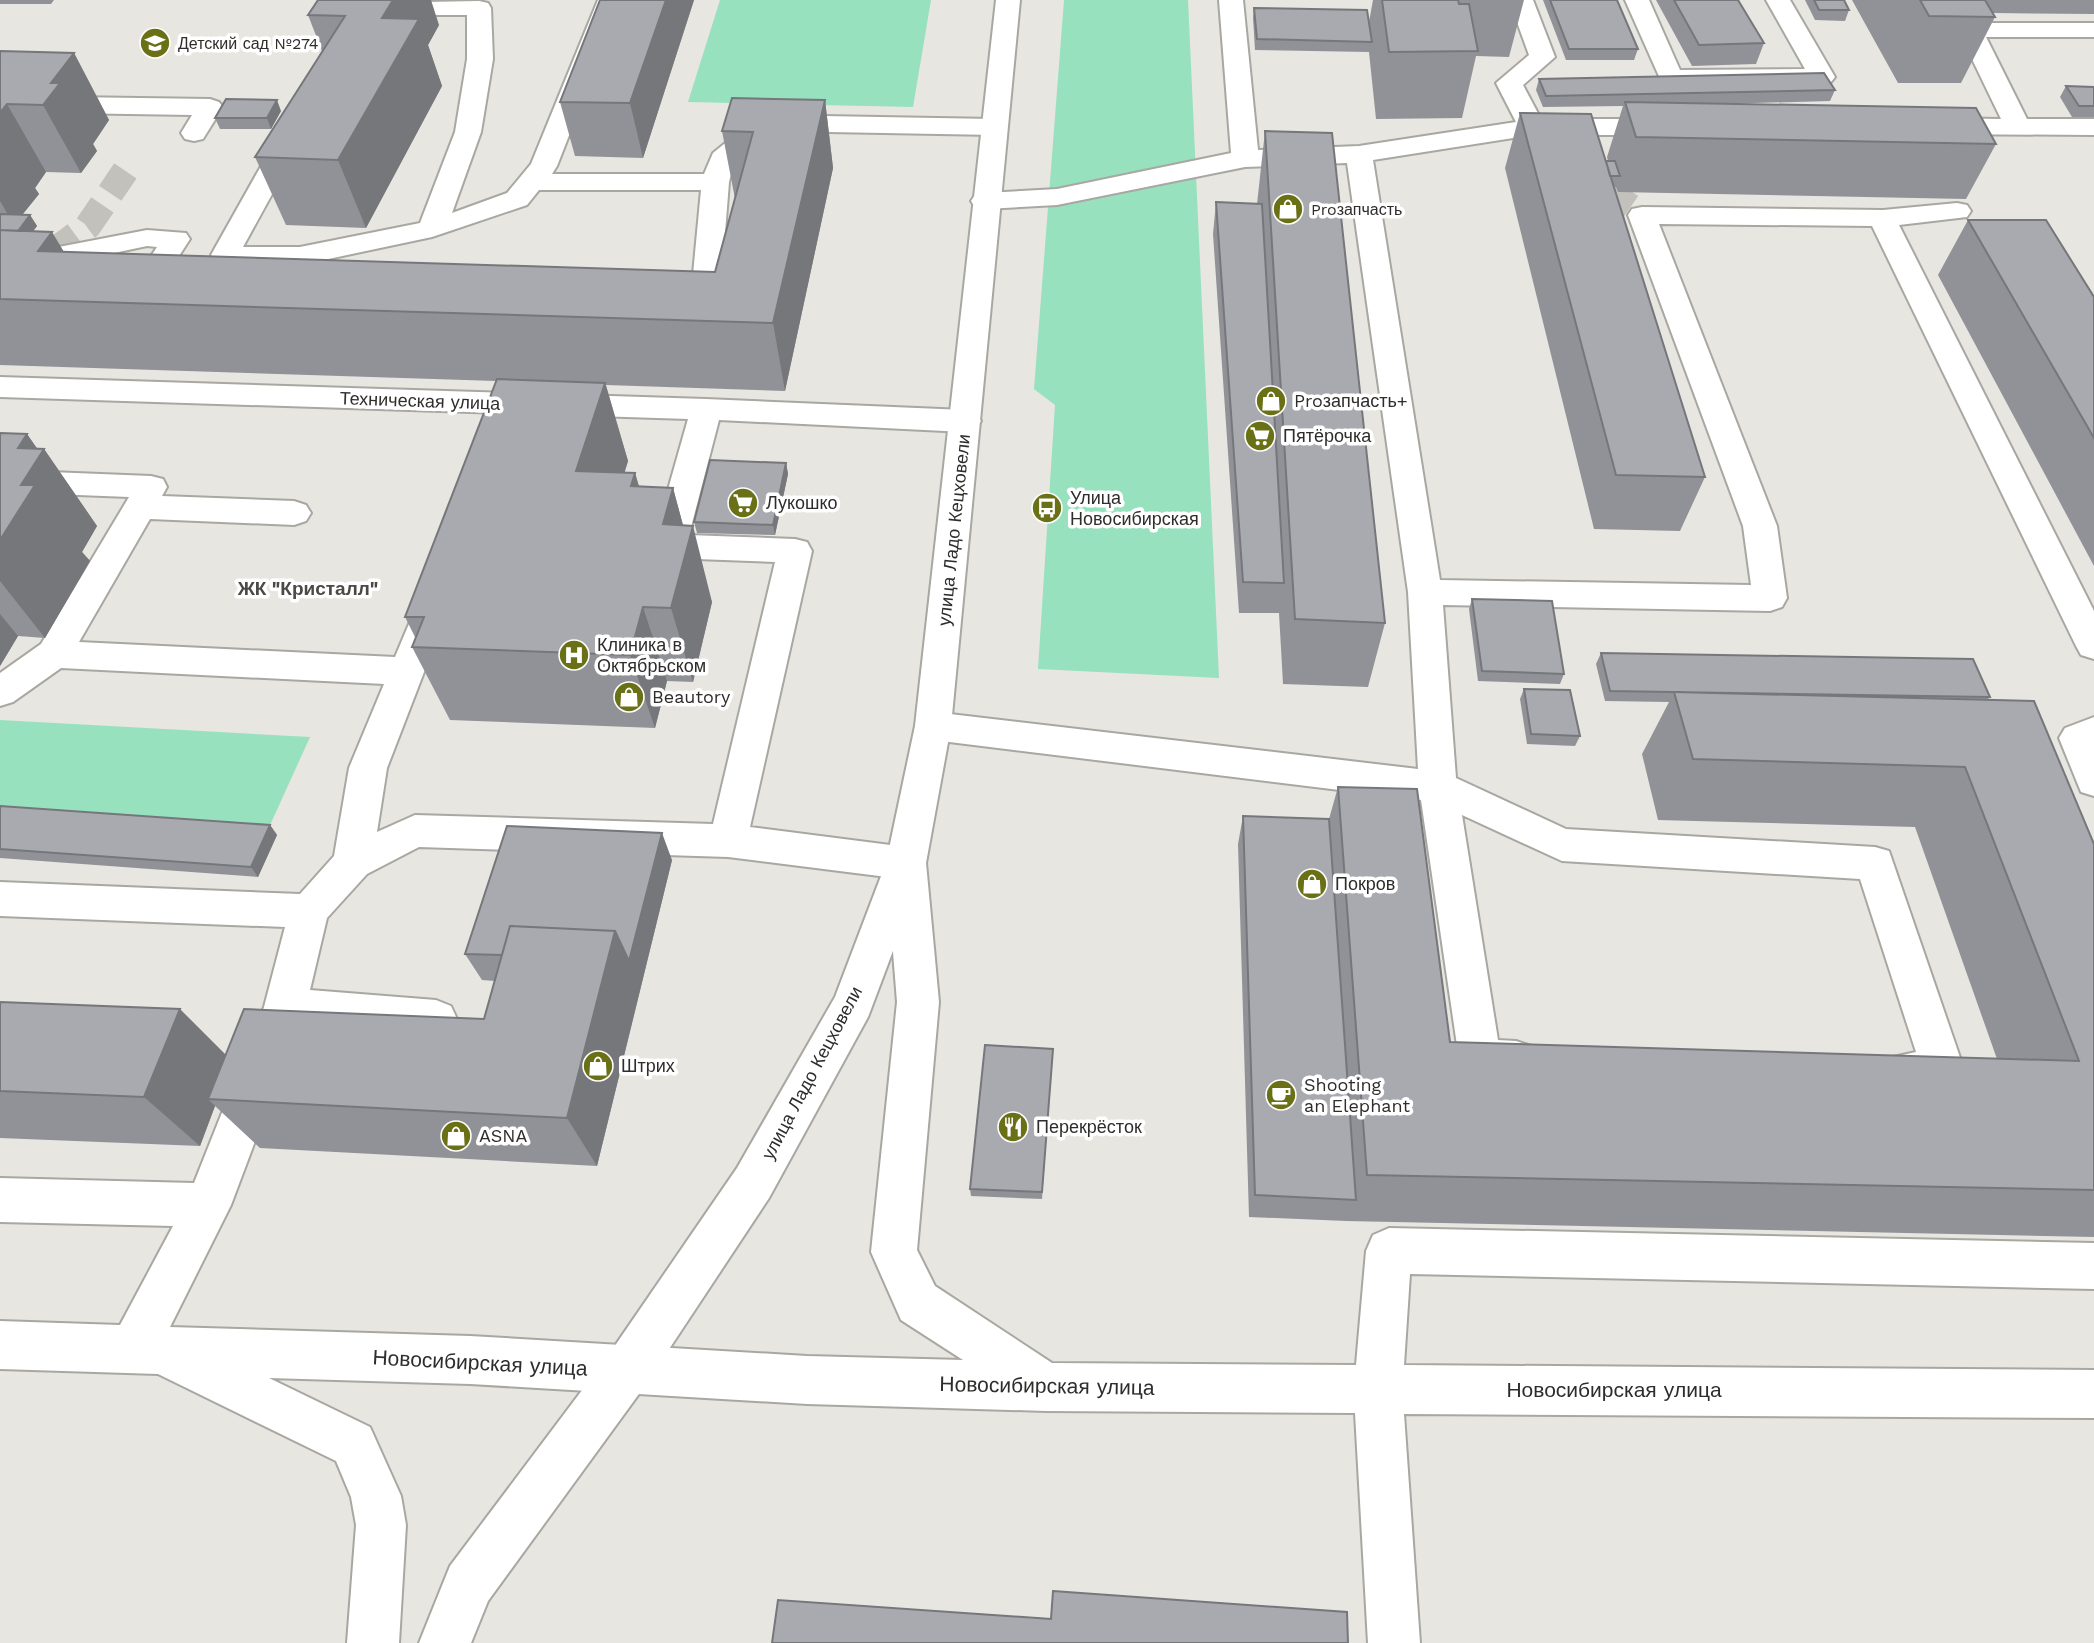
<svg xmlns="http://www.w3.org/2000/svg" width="2094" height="1643" font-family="'Work Sans',sans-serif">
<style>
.green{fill:#97e1be}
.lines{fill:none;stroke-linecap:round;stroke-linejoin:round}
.minor-tunnel{stroke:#c3c1bc;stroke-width:27;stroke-dasharray:27 14;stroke-linecap:butt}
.minor-casing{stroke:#a8a7a1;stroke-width:4}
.major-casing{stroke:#a8a7a1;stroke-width:4}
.minor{fill:#fff;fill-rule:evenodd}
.major{fill:#fff;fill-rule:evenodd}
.wall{fill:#919297}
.shaded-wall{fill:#76777b}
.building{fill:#a9aab0;stroke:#76777b;stroke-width:2}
.labels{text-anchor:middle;stroke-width:7;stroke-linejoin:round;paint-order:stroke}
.far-poi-label{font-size:16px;fill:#2e2d2b;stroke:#fff;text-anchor:start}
.street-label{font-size:18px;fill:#2e2d2b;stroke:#fff}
.poi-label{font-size:18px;fill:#2e2d2b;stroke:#fff;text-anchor:start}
.neighbourhood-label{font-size:19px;font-weight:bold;fill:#4a4944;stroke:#fff}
.near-street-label{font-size:21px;fill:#2e2d2b;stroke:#fff}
</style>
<rect width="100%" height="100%" fill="#e8e6e0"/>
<!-- green -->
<path class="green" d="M720,0H931L913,107L688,102Z
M1064,0H1188L1219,678L1038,669L1055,405L1034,389Z
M0,720L310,737L266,834L0,815Z"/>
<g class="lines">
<!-- minor-tunnel -->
<path class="minor-tunnel" d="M1583,162L1596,172L1601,187L1642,215
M0,312L34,266L88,226L128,167"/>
<!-- minor casing -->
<g class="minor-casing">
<path id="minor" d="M598,0H622L557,166L552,174H704L713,153L757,117L766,115L994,119L1003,121L1007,127L1003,133L994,135L772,131L734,162L729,182L719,310C710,323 695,327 681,324L676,317L681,310L690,306L701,190H539L527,205L432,237L300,265L273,267L215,261L211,255L279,134L283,128L292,126L301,128L305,134L243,247H300L420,223L455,132L467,59V15H380L371,13L368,8L371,3L479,1L488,3L491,8L493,59L481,132L452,213L507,193L531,164Z
M1219,0H1243L1258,150L1359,146L1516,122L1496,83L1529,55L1509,0H1533L1555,57L1523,85L1541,119H1670L1679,121L1683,127L1679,133L1670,135H1532L1373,160L1440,580L1751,585L1743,526L1628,215L1632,209L1642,207L1883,210L1957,203L1967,205L1971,211L1967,217L1899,225L2094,611V659L2081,655L2076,646L1872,226L1659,224L1777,526L1787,598L1782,607L1770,611L1443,605L1456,778L1566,829L1875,847L1889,851L1965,1072L1959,1086C1937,1094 1915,1093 1893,1085L1887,1071L1893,1057L1916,1052L1860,879L1562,861L1462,815L1498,1040L1516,1041L1531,1046L1537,1060L1531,1074C1509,1082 1487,1081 1465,1073L1459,1059L1421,800L933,740L920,736L915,726L920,716L933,712L1418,769L1408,592L1347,163L1245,167L1057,205L985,209L975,207L971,201L975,195L985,193L1057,189L1231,153Z
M1625,0H1649L1680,70L1805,69L1766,0H1790L1835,77L1831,82L1822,85L1671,86L1662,83Z
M1970,23H2094V37H1986L2027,119H2094V135L1933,134L1924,132L1920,126L1924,120L1933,118L2001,119L1958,30L1961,25Z
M0,96L210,99L219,102L223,107L203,139L194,141L185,139L181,133L192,115L0,112Z
M147,230L186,233L190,239L148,304L138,307L128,304L123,298L157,247L147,246L43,268L33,265L29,259L33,253L43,250Z
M0,377L706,399L965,410L976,414L981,421L976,428L965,432L719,420L689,535L795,539L807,542L812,551L750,827L906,847L920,851L926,863L939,1002L917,1250L935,1286L1052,1363L1356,1365L1366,1251L1373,1235L1389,1228L2094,1243V1289L1410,1274L1404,1365L2094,1370V1418L1404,1414L1420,1643H1368L1355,1413L1046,1411L807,1404L470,1384L269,1378L370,1427L401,1496L406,1525L399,1643H347L356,1525L351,1497L336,1461L158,1374L0,1369V1321L120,1325L173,1226L0,1222V1178L194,1183L264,1007L285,927L0,916V882L300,894L334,856L349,768L384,684L61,668L13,702L0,706V673L41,644L129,497L0,492V470L151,476L163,479L167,487L162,496L294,501L306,505L311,513L306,521L294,525L150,519L79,642L395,657L422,593L434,589L446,593L451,602L387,768L377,832L415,815L713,824L775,562L669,558L657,555L652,546L688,419L0,397ZM419,847L728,857L887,877L897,1002L871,1252L901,1320L963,1360L807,1356L470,1336L170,1327L231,1205L298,1027L436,1038L451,1032L457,1019L451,1006L436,1000L310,990L327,918L367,874Z
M2094,717V796L2081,792L2059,738L2065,728Z"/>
</g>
<!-- major casing -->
<g class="major-casing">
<path id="major" d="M996,0H1020L951,726L926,863L868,1017L769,1198L644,1387L488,1601L471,1643H419L450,1566L610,1353L737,1168L835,997L886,863L915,726Z"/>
</g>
<!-- minor -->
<use href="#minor" class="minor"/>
<!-- major -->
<use href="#major" class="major"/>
</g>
<!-- wall -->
<path class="wall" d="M0,0H54L51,4H0Z
M318,0L439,25L428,45L442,86L366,228L286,225L255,157L322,51L308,15Z
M600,0H694L643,158L575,156L560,102Z
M1373,0H1524L1509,57L1476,56L1462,118L1376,119L1369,52L1255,50L1253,18L1254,8L1369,22Z
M1543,0H1617L1638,49L1634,60H1566Z
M1656,0H1738L1764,43L1756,64L1692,66Z
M1805,0H1844L1849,10L1845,21L1815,20Z
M1852,0H2094V14L1993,13L1995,17L1961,83H1898Z
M0,51L74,53L109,120L93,144L97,151L81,173L46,172L35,188L39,194L22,215H30L37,226L33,231L64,252L715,272L735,199L722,131L825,100L833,168L785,391L606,385L628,461L624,473H635L639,486L673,488L683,525L712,602L693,682L667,681L655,728L450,720L412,647L416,639L405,617L496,381L0,365Z
M1539,79L1835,90L1830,101L1718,104L1996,144L1966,199L1618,192L1616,187H1614L1705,477L1680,531L1594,529L1505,168L1520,113L1606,161H1608L1607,157L1623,106L1543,107L1536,90Z
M2066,86L2094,87V117H2072L2060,97Z
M281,111L271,129H220L215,118Z
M1265,131L1385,623L1368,687L1283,684L1279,613H1239L1213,234L1216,202L1257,204Z
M1968,220L2094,297V566L1938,275Z
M0,433L27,434L37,449H44L97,526L82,552L90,561L45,638L18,636L0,666Z
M786,463L788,474L775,535L697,533L694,522Z
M1472,599L1564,674L1560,684L1478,681L1469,609Z
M1601,653L1990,697L1987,700L2094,844V1237L1346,1221L1249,1217L1238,844L1243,816L1329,819L1338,787L1450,1042L1997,1059L1915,827L1658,820L1642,754L1669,702L1605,701L1596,664Z
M1524,689L1580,736L1575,746L1527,744L1520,699Z
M0,806L270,825L277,835L258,877L0,858Z
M672,860L597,1166L260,1148L215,1106L200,1146L0,1138V1002L226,1055L484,1019L495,981L482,980L465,954Z
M1053,1049L1042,1199L971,1196L970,1189Z"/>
<!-- shaded-wall -->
<path class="shaded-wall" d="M393,0H431L439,25L428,45L442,86L366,228L338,160L382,18Z
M666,0H694L643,158L630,103Z
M74,53L109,120L93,144L97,151L81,173L43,105L51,83Z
M277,100L281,111L271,129L267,118Z
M825,100L833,168L785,391L773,323Z
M7,104L46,172L35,188L39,194L14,225L0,201V113Z
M30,215L37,226L7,266L0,255Z
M52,232L93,300L38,251Z
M605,383L628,461L602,548L576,471Z
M27,434L41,454L44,449L97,526L82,552L90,561L45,638L0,581V540L21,485L18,448Z
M786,463L788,474L775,535L773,525Z
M635,473L657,550L631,486Z
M673,488L688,544L693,526L712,602L693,682L671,608L663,524Z
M643,607L667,681L655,728L630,655Z
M0,614L18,636L0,666Z
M270,825L277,835L258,877L251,867Z
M662,833L672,860L597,1166L567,1118L615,931Z
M180,1009L232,1061L208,1099L215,1106L200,1146L144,1097Z"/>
<!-- building -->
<path class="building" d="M318,0H393L382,18L419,19L338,160L255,157L345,16L308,15Z
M600,0H666L630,103L560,102Z
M1382,0H1458L1459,4H1469L1478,51L1389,52Z
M1550,0H1617L1638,49H1569Z
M1674,0H1738L1764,43L1699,45Z
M1814,0H1844L1849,10H1819Z
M1920,0H1985L1995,17L1929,16Z
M1254,8L1367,10L1372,42L1257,39Z
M0,51L74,53L51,83H60L43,105L7,104L0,113Z
M1824,73L1835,90L1546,96L1539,79Z
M2066,86L2094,87V106H2079Z
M732,98L825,100L773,323L0,299V230L52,232L38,251L715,272L753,132L722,131Z
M226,99L277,100L267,118H215Z
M1625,102L1976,108L1996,144L1636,137Z
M1520,113L1591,114L1705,477L1616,475Z
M1265,131L1332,133L1385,623L1295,619Z
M1606,161H1615L1620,176H1610Z
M1216,202L1262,204L1284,583L1243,582Z
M0,214L30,215L18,231L0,230Z
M1968,220H2046L2094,297V438Z
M497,379L605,383L576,471L635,473L631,486L673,488L663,524L693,526L671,608L643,607L630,655L412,647L424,617H405Z
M0,433L27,434L18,448L44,449L21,485H35L0,540Z
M710,460L786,463L773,525L694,522Z
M1472,599L1552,601L1564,674L1482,671Z
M1601,653L1973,659L1990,697L1610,691Z
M1524,689L1570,690L1580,736L1531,734Z
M1674,692L2034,701L2094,844V1190L1367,1175L1338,787L1417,789L1450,1042L2079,1061L1965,767L1693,759Z
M0,806L270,825L251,867L0,849Z
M1243,816L1329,819L1356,1200L1255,1195Z
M507,826L662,833L629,961L615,931L510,926L502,955L465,954Z
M510,926L615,931L567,1118L208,1099L244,1009L484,1019Z
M0,1002L180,1009L144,1097L0,1091Z
M985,1045L1053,1049L1042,1192L970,1189Z
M1053,1591L1347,1612L1348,1643H772L778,1600L1051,1619Z"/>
<!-- icons -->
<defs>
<g id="school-disc" transform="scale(1.575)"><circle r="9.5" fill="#697016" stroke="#fff"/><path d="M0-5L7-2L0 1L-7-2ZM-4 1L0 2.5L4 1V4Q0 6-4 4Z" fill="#fff"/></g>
<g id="shop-disc" transform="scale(1.575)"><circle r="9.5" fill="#697016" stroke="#fff"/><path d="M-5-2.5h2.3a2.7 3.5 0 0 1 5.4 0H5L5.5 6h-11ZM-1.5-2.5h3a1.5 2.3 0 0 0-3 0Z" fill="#fff"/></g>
<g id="supermarket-disc" transform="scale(1.575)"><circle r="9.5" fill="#697016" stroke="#fff"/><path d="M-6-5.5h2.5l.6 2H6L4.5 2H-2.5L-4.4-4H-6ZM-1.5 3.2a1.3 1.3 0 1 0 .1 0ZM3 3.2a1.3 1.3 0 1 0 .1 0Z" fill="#fff"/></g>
<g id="bus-disc" transform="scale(1.575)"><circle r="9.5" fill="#697016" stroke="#fff"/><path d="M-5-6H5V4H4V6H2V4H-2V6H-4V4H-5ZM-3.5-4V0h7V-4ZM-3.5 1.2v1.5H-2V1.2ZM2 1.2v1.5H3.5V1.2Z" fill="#fff"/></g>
<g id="hospital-disc" transform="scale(1.575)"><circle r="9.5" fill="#697016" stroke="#fff"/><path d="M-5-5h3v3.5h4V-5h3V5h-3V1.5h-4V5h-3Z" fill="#fff"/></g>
<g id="cafe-disc" transform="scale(1.575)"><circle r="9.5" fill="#697016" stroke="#fff"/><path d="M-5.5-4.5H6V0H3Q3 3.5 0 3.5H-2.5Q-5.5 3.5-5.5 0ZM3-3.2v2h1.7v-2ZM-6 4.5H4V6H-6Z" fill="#fff"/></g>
<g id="restaurant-disc" transform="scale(1.575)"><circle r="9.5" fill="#697016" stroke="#fff"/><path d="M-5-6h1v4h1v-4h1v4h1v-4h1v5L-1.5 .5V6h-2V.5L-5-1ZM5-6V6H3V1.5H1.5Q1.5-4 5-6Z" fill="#fff"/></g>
</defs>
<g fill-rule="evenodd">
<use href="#school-disc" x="155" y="43"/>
<use href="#shop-disc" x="1288" y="209"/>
<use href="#shop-disc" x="1271" y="401"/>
<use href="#supermarket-disc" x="1260" y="436"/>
<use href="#supermarket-disc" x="743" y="503"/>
<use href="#bus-disc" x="1047" y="508"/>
<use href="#hospital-disc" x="574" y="655"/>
<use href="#shop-disc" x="629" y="697"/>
<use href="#shop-disc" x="1312" y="884"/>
<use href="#shop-disc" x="598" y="1066"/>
<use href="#cafe-disc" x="1281" y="1095"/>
<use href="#restaurant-disc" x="1013" y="1127"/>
<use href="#shop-disc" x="456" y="1136"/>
</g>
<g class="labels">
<!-- far-poi labels -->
<g class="far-poi-label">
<text x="178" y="49">Детский сад №274</text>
<text x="1311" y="215">Proзапчасть</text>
</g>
<!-- street labels -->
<g class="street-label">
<text transform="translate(420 401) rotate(2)" y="6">Техническая улица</text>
<text transform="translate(954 530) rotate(-84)" y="6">улица Ладо Кецховели</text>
<text transform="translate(812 1073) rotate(-62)" y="6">улица Ладо Кецховели</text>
</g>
<!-- poi labels -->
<g class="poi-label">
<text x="1294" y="407">Proзапчасть+</text>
<text x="1283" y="442">Пятёрочка</text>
<text x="1070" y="504">Улица<tspan x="1070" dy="21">Новосибирская</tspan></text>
<text x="766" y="509">Лукошко</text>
<text x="597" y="651">Клиника в<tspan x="597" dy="21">Октябрьском</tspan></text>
<text x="652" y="703">Beautory</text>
<text x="1335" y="890">Покров</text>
<text x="621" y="1072">Штрих</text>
<text x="1304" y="1091">Shooting<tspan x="1304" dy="21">an Elephant</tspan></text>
<text x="1036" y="1133">Перекрёсток</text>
<text x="479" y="1142">ASNA</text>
</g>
<!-- neighbourhood labels -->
<g class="neighbourhood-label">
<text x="308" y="595">ЖК "Кристалл"</text>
</g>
<!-- near-street labels -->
<g class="near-street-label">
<text transform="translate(480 1363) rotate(3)" y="7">Новосибирская улица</text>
<text transform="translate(1047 1386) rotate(1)" y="7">Новосибирская улица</text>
<text x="1614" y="1397">Новосибирская улица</text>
</g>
</g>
</svg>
